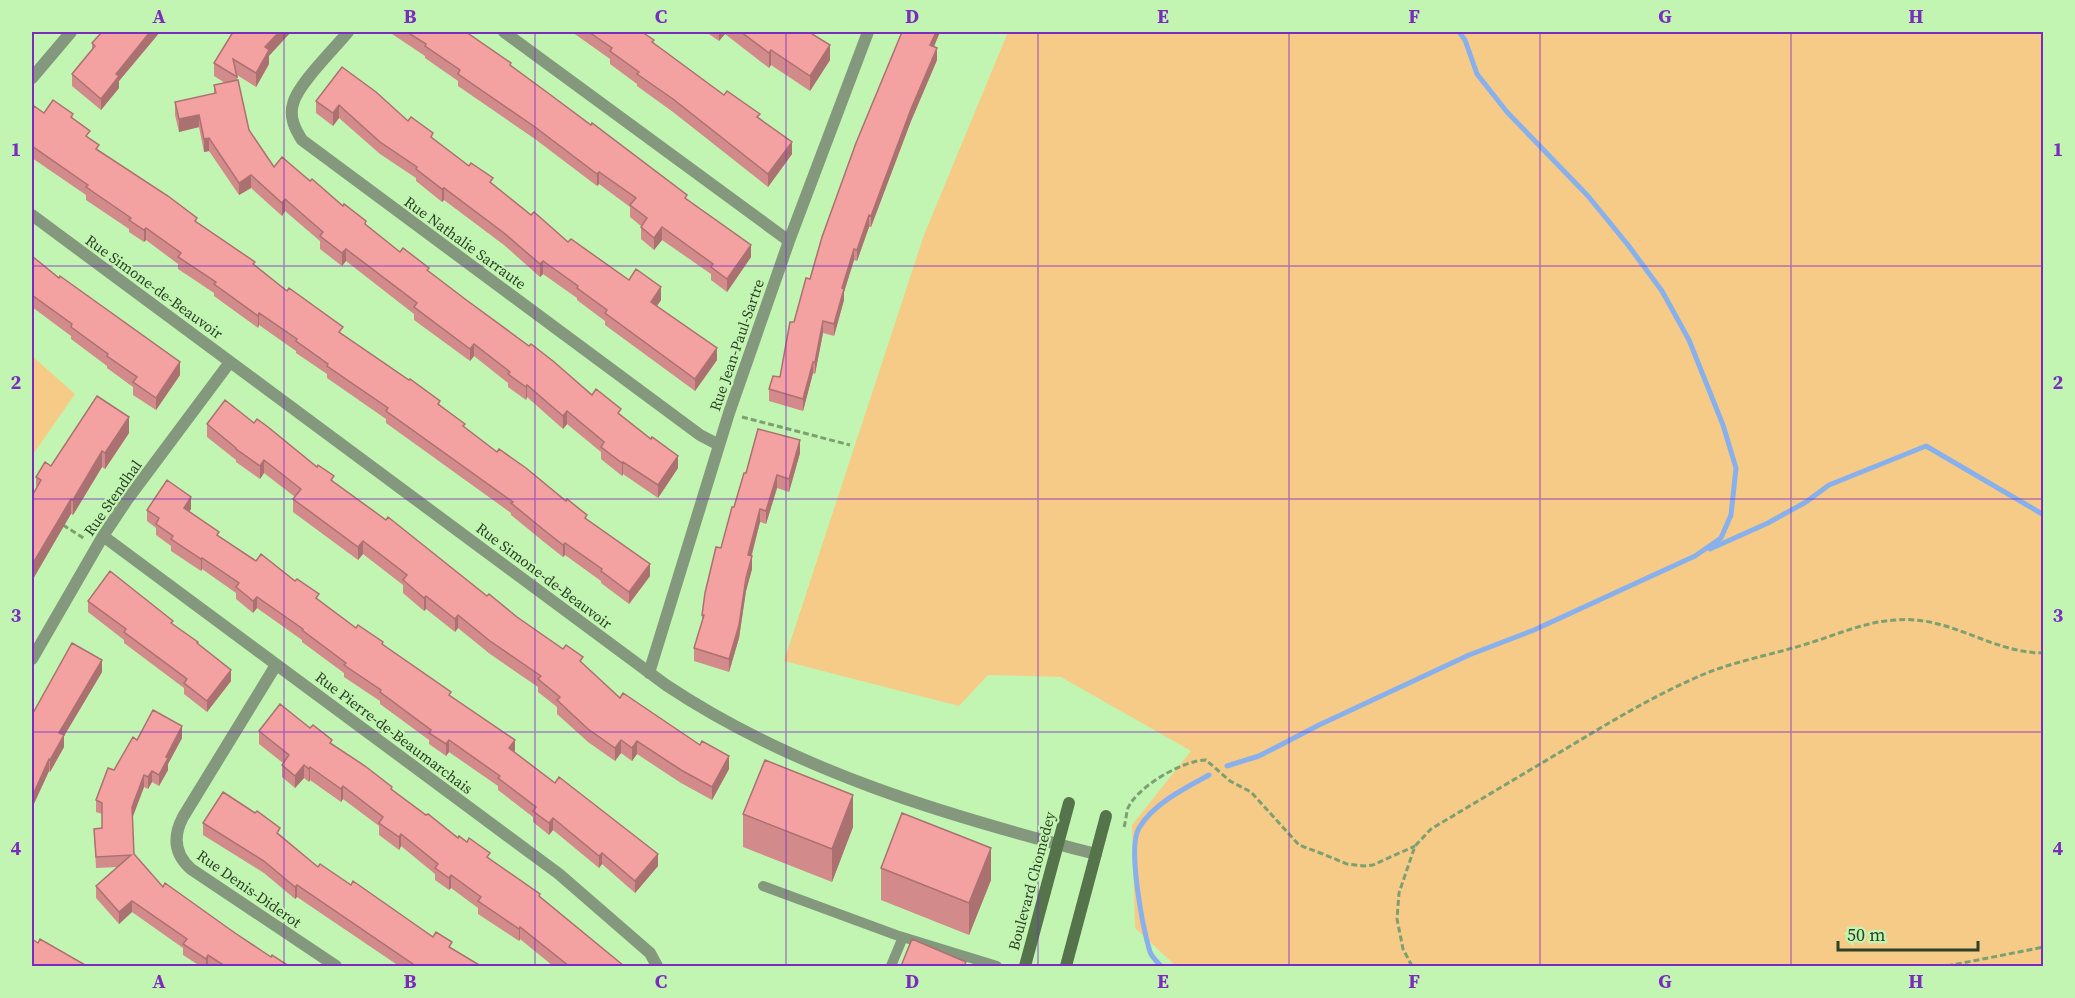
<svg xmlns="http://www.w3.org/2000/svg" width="2075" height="998" font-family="'Source Serif 4',serif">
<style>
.green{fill:#f6cb87}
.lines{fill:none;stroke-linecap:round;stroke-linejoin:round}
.stream{stroke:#88b0ed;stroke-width:5}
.path{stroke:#7ca071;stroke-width:3;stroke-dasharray:6 3;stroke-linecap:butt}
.lane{stroke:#83987d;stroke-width:10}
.street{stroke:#83987d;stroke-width:12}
.secondary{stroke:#55744c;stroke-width:12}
.wall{fill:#d28a8b}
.shaded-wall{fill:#ab7171}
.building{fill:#f4a1a2;stroke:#ab7171;stroke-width:1.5}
.grid{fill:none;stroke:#7b2cbf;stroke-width:1.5;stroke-opacity:0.55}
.labels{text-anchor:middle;stroke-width:4.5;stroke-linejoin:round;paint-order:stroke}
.street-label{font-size:15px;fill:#2e4228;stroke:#c2f5b2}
.neatline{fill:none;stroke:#7b2cbf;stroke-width:2}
.grid-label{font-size:20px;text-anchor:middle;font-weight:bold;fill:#7b2cbf}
</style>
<rect width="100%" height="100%" fill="#c2f5b2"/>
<!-- green -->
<path class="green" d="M1008,32H2043V966H1176L1135,928L1132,825L1191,751L1061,677L988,675L959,706L784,661L924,235Z
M32,356L75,394L32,456Z"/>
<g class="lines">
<!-- stream -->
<path class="stream" d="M1710,549L1768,523L1806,502L1829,485L1926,446L2044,515
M1227,766L1259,756L1319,725L1469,655L1534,630L1695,556L1721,538L1731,515L1736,468L1723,425L1689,340L1662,291L1628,245L1588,196L1507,112L1477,74L1465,40L1459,32
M1161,966C1157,962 1152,957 1150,952C1143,928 1127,848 1139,828C1153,804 1185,788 1209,775"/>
<!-- path -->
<path class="path" d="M742,417L850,445
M63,525L85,539
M1124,827C1126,821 1126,814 1128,808C1137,787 1183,760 1206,760L1230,781L1251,792L1299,845L1323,854L1347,864L1364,866L1373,865L1415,846
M1034,863L1038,852
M1412,966L1403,949L1397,919L1399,893L1415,846L1431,829C1478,801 1525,773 1572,745C1612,721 1652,697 1695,678C1730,662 1767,656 1803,645C1834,636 1863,622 1895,620C1951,615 1990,653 2044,653
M1947,966L2044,947"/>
<!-- lane -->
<path class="lane" d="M763,886L896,935L997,966
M891,966L903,937"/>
<!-- street -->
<path class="street" d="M348,32C335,48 297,85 293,104C289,117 295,129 302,140L700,435L719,445
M504,32L789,241
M32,78L71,32
M32,215L666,685C795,771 947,816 1096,854
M103,536L559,874L650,953L657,966
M32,659L103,536L127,500L230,362
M276,665L183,817C173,836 174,854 191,869L336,966
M649,673L729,413L789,241L868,32"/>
<!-- secondary -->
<path class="secondary" d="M1025,966L1069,803
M1066,966L1106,816"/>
</g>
<!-- wall -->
<path class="wall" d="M102,32H160L119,81V88L101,110L72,86V74L92,50V43Z
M389,32H466L687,200L751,257L727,292L711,280V274L662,240L654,250L641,239V226L630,217V207L599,184L597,186L535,139L458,86V81L425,58V56Z
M572,32H642L654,43L724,95L760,118L792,154L768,187L673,112L637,86V84L610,64V59Z
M706,32H809L830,60L810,91L771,65L769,68L725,34L719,41Z
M902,32H940L934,46L937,60L911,121L871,227H869L857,261L854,260L844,292V300L834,336L823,333L815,374L813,373L803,411L769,401V389L780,377L794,322Z
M269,56V64L256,87L237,75V80L249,130L274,167L310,181L400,252L429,272L621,416L678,468L658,498L623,474L622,476L601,459V452L567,424L563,429L527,397L526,400L508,387V383L474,356L470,361L414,320V314L346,261L342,266L320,249V241L285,211L282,216L251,188L239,195L209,151L204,152L199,127L179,132L175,115V102L214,94V85L225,83L214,76V63Z
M342,67L408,121L433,139L531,215L568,242L661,300L657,306L717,360L695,391L605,325V321L577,300V298L543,274L540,277L504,245L444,200L442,202L416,181V178L380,154L339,118L333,126L316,113V101Z
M32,109L44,113L73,119L99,151L255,266L343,335L440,405L465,428L587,520L650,576L629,604L601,583V581L565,555L563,557L544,542L511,515V513L386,423V419L327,378V374L296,353V351L259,325L258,328L214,296V293L178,269V264L146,240L144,242L129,232V229L86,200V195L32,158Z
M32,256L180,375L156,410L133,395V387L107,368V366L71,339V336L32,307Z
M254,423L487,596L517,617L583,664L620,698L729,769L712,800L681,783L637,754L632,761L621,753L615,761L588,742L557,714V707L538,692V687L490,654L458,628L455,632L426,609L424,611L403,593V585L363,554L358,560L293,512V499L295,497L264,473L260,479L236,462V460L207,437V424Z
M129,433L105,469L102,467L73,515L36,489V477L51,466Z
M800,453L789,492L777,488L766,524L760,522L752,555V569L746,591L739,638L729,672L694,661V648L702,623V615L734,507L746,473Z
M191,509L189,511L219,536L256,561L319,601L356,628L383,645L451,696L514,752L658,866L635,893L602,864L599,868L553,830L549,835L533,822V817L498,790V786L449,752L446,756L429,744V740L380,704V701L344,677V673L302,642V640L257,608L253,613L236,599V593L202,569L201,571L171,551V546L156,535V528L147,521V510Z
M88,601L173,624L198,644L231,681L207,712L184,694V688L124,643V640L88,612Z
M102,672L64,736V747L50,772L49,771L32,808V715Z
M310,728L426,815L490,859L540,897L624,966H553L520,939L519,941L478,914V908L451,888L449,890L435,880V874L401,846L399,850L379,835V826L343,799L341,802L310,780L309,782L304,778L295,788L282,777V765L283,763L259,744V731Z
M182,738L168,764V770L159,786L152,782L148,789L144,787L132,818L134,854L163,887L271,957L289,966H200L183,955V948L132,912L119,924L96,898V886L117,867L96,868L94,829L102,828V814L96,812V800L114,770L137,740Z
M255,813L318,867L351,885L481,966H399L297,897L295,899L264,873L203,835V823Z
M743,814L853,827L832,882L743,847Z
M881,868L991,880L969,935L881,900Z"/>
<!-- shaded-wall -->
<path class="shaded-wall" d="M150,32H160L119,81V88L101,110V99L116,74Z
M279,32H291L269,56V64L256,87V73L265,47Z
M719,32H725V34L719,41Z
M936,32H940L930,56V45Z
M830,45V60L810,91V76Z
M937,48V60L911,121L871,227V216L911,109Z
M771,50V65L769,68V53Z
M339,105V118L333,126V113Z
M199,115V127L179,132V119Z
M209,138V151L204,152V139Z
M792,142V154L768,187V174Z
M599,172V184L597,186V174Z
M251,175V188L239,195V183Z
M444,188V200L442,202V189Z
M285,199V211L282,216V203Z
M869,215V227L857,261V250Z
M662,227V240L654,250V238Z
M146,228V240L144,242V230Z
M751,245V257L727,292V279Z
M346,249V261L342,266V253Z
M854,249V260L844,292V300L834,336V324L842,288Z
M543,261V274L540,277V264Z
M661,287V300L651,314V302Z
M259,313V325L258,328V316Z
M823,321V333L815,374V362Z
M474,344V356L470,361V349Z
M717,348V360L695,391V379Z
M180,362V375L156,410V398Z
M813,362V373L803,411V399Z
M527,385V397L526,400V387Z
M567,411V424L563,429V416Z
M129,417V433L105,469V453Z
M800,440V453L789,492V479Z
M102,451V467L73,515V500Z
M678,456V468L658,498V485Z
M264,460V473L260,479V466Z
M623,462V474L622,476V463Z
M777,475V488L766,524V511Z
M191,497V509L184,519V508Z
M71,499V514L32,581V565Z
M760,509V522L748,568V555Z
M363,541V554L358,560V547Z
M565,543V555L563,557V545Z
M752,556V569L746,591L739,638L729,672V659Z
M202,558V569L201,571V559Z
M650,564V576L629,604V592Z
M426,596V609L424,611V598Z
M257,597V608L253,613V601Z
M458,615V628L455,632V619Z
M102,660V672L64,736V747L50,772V760L59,733Z
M231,670V681L207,712V701Z
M182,726V738L168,764V770L159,786V775L166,757Z
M449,740V752L446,756V744Z
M515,740V752L509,748Z
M621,740V753L615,761V748Z
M637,741V754L632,761V748Z
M729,756V769L712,800V787Z
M49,759V771L32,808V815V797Z
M304,765V778L295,788V776Z
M310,767V780L309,782V769Z
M152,771V782L148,789V777Z
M144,775V787L132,819V807Z
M343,786V799L341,802V789Z
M853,795V827L832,882V849Z
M553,818V830L549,835V823Z
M401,834V846L399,850V837Z
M991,848V880L969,935V903Z
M602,853V864L599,868V856Z
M658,854V866L635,893V881Z
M451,875V888L449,890V878Z
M297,885V897L295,899V887Z
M132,901V912L119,924V912Z
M520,927V939L519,941V929Z
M208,955V966H206V959Z"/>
<!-- building -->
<path class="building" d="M102,32H150L116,74L119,76L101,99L72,74L95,46L92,43Z
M233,32H279L265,47L269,50L256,73L233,59L237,77L214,63Z
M407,32H466L511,63L510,65L548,93L591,125L592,123L687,195L685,198L751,245L727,279L711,267L713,264L662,227L654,238L641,227L647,218L630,205L636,198L599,172L597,174L535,127L458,74L460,70L425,46L426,44Z
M589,32H642L654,40L652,42L724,95L727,91L760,114L757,117L792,142L768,174L673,99L637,74L639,72L610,51L612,48Z
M741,32H809L830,45L810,76L771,50L769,53Z
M902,32H936L930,45L937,48L911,109L871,216L869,215L857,250L854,249L842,288L844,289L834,324L823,321L815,362H813L803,399L769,389L773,376L780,377L790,322H794L806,278L810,279L822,237L856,143Z
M342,67L376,92L408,121L411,117L433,133L431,137L469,166L471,163L493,178L490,182L531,215L534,212L568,242L571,239L629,280L636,269L661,287L651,302L717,348L695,379L605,313L607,310L577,288L578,286L543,261L540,264L504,233L444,188L442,189L416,169L417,167L380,142L339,105L333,113L316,101Z
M238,80L249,130L274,167L282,157L310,181L312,179L343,206L344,204L366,221L365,224L400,252L403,248L429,268L427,270L465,299L529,346L531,344L553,361L592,395L596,389L621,409L618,413L651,439L652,437L678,456L658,485L623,462L622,463L601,447L604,442L567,411L563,416L527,385L526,387L508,374L510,372L474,344L470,349L414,307L417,303L346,249L342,253L320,236L323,232L285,199L282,203L251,175L239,183L209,138L204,139L199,115L179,119L175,102L216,93L214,85Z
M53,100L73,114L71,117L90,131L86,136L99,145L96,149L168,196L197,218L195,221L255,262L253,264L287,291L289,288L343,327L339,332L409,380L410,379L440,401L438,404L465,424L463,426L497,452L499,449L526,468L566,501L567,499L587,515L585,518L650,564L629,592L601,571L602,569L565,543L563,545L544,530L511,503L513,502L386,411L388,408L327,366L328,364L296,341L297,339L259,313L258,316L214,284L216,282L178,257L181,253L146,228L144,230L129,220L131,218L86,187L88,185L32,146V109L34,106L44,113Z
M32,256L59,278L60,276L180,362L156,398L133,382L137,377L107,356L108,354L71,327L72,324L32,295Z
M97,396L129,417L105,453L102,451L73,500L71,499L32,565V496L41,480L36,477L45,462L51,466Z
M225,400L254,423L257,419L268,427L317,467L318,465L334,476L331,480L386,520L388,517L487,596L489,594L517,617L563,649L566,645L583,657L580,661L620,698L623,693L700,745L702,741L729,756L712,787L681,770L637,741L632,748L621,740L615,748L588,729L557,700L560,697L538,679L541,676L490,641L458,615L455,619L426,596L424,598L403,580L407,575L363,541L358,547L293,499L301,489L264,460L260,466L236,449V448L207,424Z
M758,429L800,440L789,479L777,475L766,511L760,509L748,555L752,556L746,578L739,625L729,659L694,648L704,615H702L705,593L716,547L721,548L732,507H734L744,473H746Z
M167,480L191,497L184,508L219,532L217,535L256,561L261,554L295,581L297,579L319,594L316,598L356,628L358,625L383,642L382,644L451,692L449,695L515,740L509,748L555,783L559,777L658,854L635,881L602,853L599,856L553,818L549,823L533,811L536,807L498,778L500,776L449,740L446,744L429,733L431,730L380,692L381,690L344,665L346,663L302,630L303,629L257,597L253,601L236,587L239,583L202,558L201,559L171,539L173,536L156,524L159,518L147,510Z
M110,571L173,621L171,623L198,642L197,643L231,670L207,701L184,683L187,679L124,632L126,629L88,601Z
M72,643L102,660L59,733L64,735L50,760L49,759L32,797V715Z
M280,704L310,728L313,725L332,740L330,743L365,766L392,787L391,789L426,815L428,814L458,838L459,836L467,842L469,838L490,853L487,857L540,894L539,896L624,966H569L520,927L519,929L478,901L481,897L451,875L449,878L435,868L438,864L401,834L399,837L379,823L383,817L343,786L341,789L310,767L309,769L304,765L295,776L282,765L289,755L259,731Z
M153,710L182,726L166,757L168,758L159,775L152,771L148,777L144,775L132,807L134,854L163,887L165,883L235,933L271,957L272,955L289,966H225L208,955L206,959L183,944L187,939L132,901L119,912L96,886L131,855L96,857L94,829L102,828V803L96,800L108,768L114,770L133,737L137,740Z
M765,760L853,795L832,849L743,814Z
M223,792L255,813L257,811L280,828L277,833L318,867L320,864L351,885L353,881L433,937L436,932L452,942L449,947L481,966H416L297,885L295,887L264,861L203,823Z
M902,813L991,848L969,903L881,868Z
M32,939L38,943L40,939L87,966H32Z
M912,939L966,962L964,966H901Z"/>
<!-- grid -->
<path class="grid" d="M284,32V966M535,32V966M786,32V966M1038,32V966M1289,32V966M1540,32V966M1791,32V966M32,266H2044M32,499H2044M32,732H2044"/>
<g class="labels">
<!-- street labels -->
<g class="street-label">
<text transform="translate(465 243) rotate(36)" y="5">Rue Nathalie Sarraute</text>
<text transform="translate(154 287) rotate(36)" y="5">Rue Simone-de-Beauvoir</text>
<text transform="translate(737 345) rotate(-71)" y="5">Rue Jean-Paul-Sartre</text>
<text transform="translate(113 498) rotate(-55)" y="5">Rue Stendhal</text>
<text transform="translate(544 576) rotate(37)" y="5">Rue Simone-de-Beauvoir</text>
<text transform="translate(394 733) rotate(37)" y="5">Rue Pierre-de-Beaumarchais</text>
<text transform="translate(1032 881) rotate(-75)" y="5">Boulevard Chomedey</text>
<text transform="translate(249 889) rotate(35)" y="5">Rue Denis-Diderot</text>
</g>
</g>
<!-- border -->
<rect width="2075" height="998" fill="none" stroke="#c2f5b2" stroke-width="66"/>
<!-- scale -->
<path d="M1838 941v9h140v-9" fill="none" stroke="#2e4228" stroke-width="3"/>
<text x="1847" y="941" font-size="18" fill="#2e4228" stroke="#c2f5b2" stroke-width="4.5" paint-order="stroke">50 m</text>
<rect x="33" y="33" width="2009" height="932" class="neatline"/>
<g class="grid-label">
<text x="159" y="23">A</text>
<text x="410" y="23">B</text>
<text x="661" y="23">C</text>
<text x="912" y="23">D</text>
<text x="1163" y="23">E</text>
<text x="1414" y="23">F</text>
<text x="1665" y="23">G</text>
<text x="1916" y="23">H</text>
<text x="16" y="156">1</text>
<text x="2058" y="156">1</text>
<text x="16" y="389">2</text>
<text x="2058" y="389">2</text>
<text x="16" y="622">3</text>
<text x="2058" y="622">3</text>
<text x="16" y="855">4</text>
<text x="2058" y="855">4</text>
<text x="159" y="988">A</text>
<text x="410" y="988">B</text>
<text x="661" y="988">C</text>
<text x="912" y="988">D</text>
<text x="1163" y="988">E</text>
<text x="1414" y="988">F</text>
<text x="1665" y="988">G</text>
<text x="1916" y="988">H</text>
</g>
</svg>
